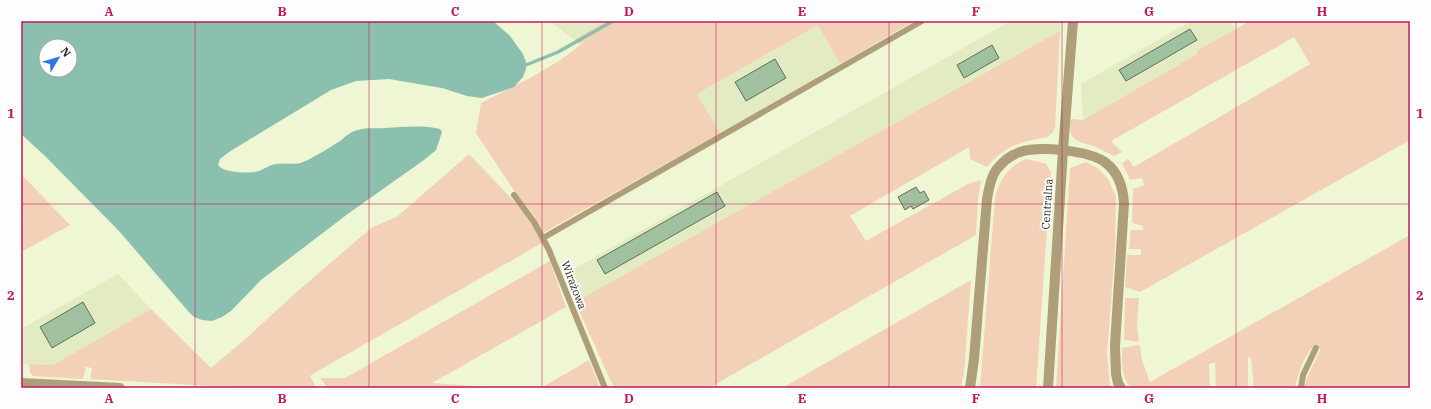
<svg xmlns="http://www.w3.org/2000/svg" width="1431" height="409" font-family="'IBM Plex Serif',serif">
<style>
.built{fill:#e3ebc2}
.green{fill:#f3d1b8}
.water{fill:#8bbfae;fill-rule:evenodd}
.lines{fill:none;stroke-linecap:round;stroke-linejoin:round}
.stream{stroke:#8bbfae;stroke-width:3.5}
.building{fill:#a0c09f;stroke:#5b725a}
.service{stroke:#ae9f7a;stroke-width:6}
.minor{stroke:#ae9f7a;stroke-width:10}
.tertiary{stroke:#ae9f7a;stroke-width:10}
.grid{fill:none;stroke:#c2185b;stroke-width:1;stroke-opacity:0.55}
.labels{text-anchor:middle;stroke-width:4;stroke-linejoin:round;paint-order:stroke}
.street-label{font-size:11px;fill:#27291c;stroke:#fefefe}
.neatline{fill:none;stroke:#c2185b;stroke-width:1.5}
.grid-label{font-size:13px;text-anchor:middle;font-weight:bold;fill:#c2185b}
</style>
<rect width="100%" height="100%" fill="#eff6d3"/>
<!-- built -->
<path class="built" d="M549,21H605L574,40Z
M1011,21H1060V31L575,302L563,275Z
M1191,21H1231L1235,29L1198,50L1197,55L1083,120L1081,84Z
M818,25L840,64L720,133L697,94Z
M118,274L151,309L53,365L21,364V329Z"/>
<!-- green -->
<path class="green" d="M605,21H914L840,64L818,25L697,94L720,133L543,233L535,217L515,192L476,133L481,103C516,85 556,67 585,41L579,44L574,40Z
M1250,21H1410V140L1140,292L1125,287L1127,255H1141V249H1129L1131,230H1143V226L1132,223L1133,189L1144,185L1142,178L1130,180L1122,163L1128,159L1134,167L1310,64L1294,37L1111,141L1122,152L1114,156C1108,153 1102,150 1096,147C1081,142 1069,142 1069,122L1072,119L1083,120L1196,55L1198,50Z
M1060,31L1055,128L1053,132L1048,137C1021,142 1006,144 987,167L970,159L969,147L850,216L866,241L968,184L981,180L978,201L976,235L709,388H614L575,302Z
M469,154L529,217L542,243L316,372L310,376L314,383L315,388H245L90,379L92,368L86,367L83,379L33,376L30,372L29,364L53,365L151,309L211,368L242,342L300,289L371,228L398,216Z
M1026,159L1036,161L1046,164L1051,172L1036,388H980L995,198C999,180 1009,166 1026,159Z
M1086,162L1098,168L1108,179L1116,196L1115,250L1107,354L1110,385L1112,388H1056L1070,168Z
M21,174L70,225L21,252V223L24,222L21,217Z
M1410,235V388H1304L1307,378L1321,348L1311,349C1302,361 1298,374 1295,388H1254L1251,357L1248,358V388H1216L1215,362L1209,364L1210,388H1131C1121,377 1122,362 1122,348L1140,345L1142,360L1150,382Z
M550,261L566,307L432,383L503,388H328L320,378H345Z
M971,280L964,373L961,388H782Z
M1125,298H1139L1137,326L1139,342L1124,340Z
M589,360L600,388H541Z"/>
<!-- water -->
<path class="water" d="M21,21H493L510,36L523,54L526,62V69L523,77L514,87L482,98L467,96L442,88L389,79L356,81L331,90L229,152L220,159L218,165C223,173 250,174 259,171C264,169 269,165 276,164C285,162 294,166 303,162C312,159 330,147 340,141C346,136 350,132 358,130C368,127 376,129 385,128C403,127 423,125 440,129L442,132L436,150L424,160L349,213L261,280L231,311L222,317L212,321L202,320L194,317L188,311L119,231L45,156L21,134ZM46,46H70V70H46Z"/>
<g class="lines">
<!-- stream -->
<path class="stream" d="M526,65L558,52L613,21"/>
</g>
<!-- building -->
<path class="building" d="M1190,29L1197,40L1126,81L1119,70Z
M992,45L999,58L964,78L957,65Z
M775,59L786,78L746,101L735,82Z
M916,187L920,193L924,191L929,200L913,209L911,206L905,210L898,197Z
M717,192L725,206L605,274L597,260Z
M83,302L95,323L52,348L40,327Z"/>
<g class="lines">
<!-- service -->
<path class="service" d="M514,195L534,222L549,250L605,388
M543,238L922,21
M1301,388L1303,375L1316,348"/>
<!-- minor -->
<path class="minor" d="M1048,388L1063,150L1073,21"/>
<!-- tertiary -->
<path class="tertiary" d="M21,383L120,388
M970,388L974,359L987,199C989,189 990,179 996,170C1002,162 1011,155 1020,152C1039,146 1090,150 1106,163C1119,173 1123,188 1124,203L1115,346L1116,374L1118,383L1121,388"/>
</g>
<!-- grid -->
<path class="grid" d="M195,21V388M369,21V388M542,21V388M716,21V388M889,21V388M1062,21V388M1236,21V388M21,204H1410"/>
<g class="labels">
<!-- street labels -->
<g class="street-label">
<text transform="translate(1047 204) rotate(-86)" y="4">Centralna</text>
<text transform="translate(574 285) rotate(69)" y="4">Wirażowa</text>
</g>
</g>
<!-- border -->
<rect width="1431" height="409" fill="none" stroke="#fefefe" stroke-width="44"/>
<!-- north arrow -->
<g transform="translate(58 58) rotate(52)"><circle r="19" fill="#fefefe" stroke="#a8a9a4"/>
<path d="M0-3L7 15L0 10L-7 15Z" fill="#2e78e5"/>
<text y="-6" font-size="11" font-weight="bold" text-anchor="middle" fill="#27291c">N</text>
</g>
<rect x="22" y="22" width="1387" height="365" class="neatline"/>
<g class="grid-label">
<text x="109" y="16">A</text>
<text x="282" y="16">B</text>
<text x="455" y="16">C</text>
<text x="629" y="16">D</text>
<text x="802" y="16">E</text>
<text x="976" y="16">F</text>
<text x="1149" y="16">G</text>
<text x="1322" y="16">H</text>
<text x="11" y="118">1</text>
<text x="1420" y="118">1</text>
<text x="11" y="300">2</text>
<text x="1420" y="300">2</text>
<text x="109" y="403">A</text>
<text x="282" y="403">B</text>
<text x="455" y="403">C</text>
<text x="629" y="403">D</text>
<text x="802" y="403">E</text>
<text x="976" y="403">F</text>
<text x="1149" y="403">G</text>
<text x="1322" y="403">H</text>
</g>
</svg>
